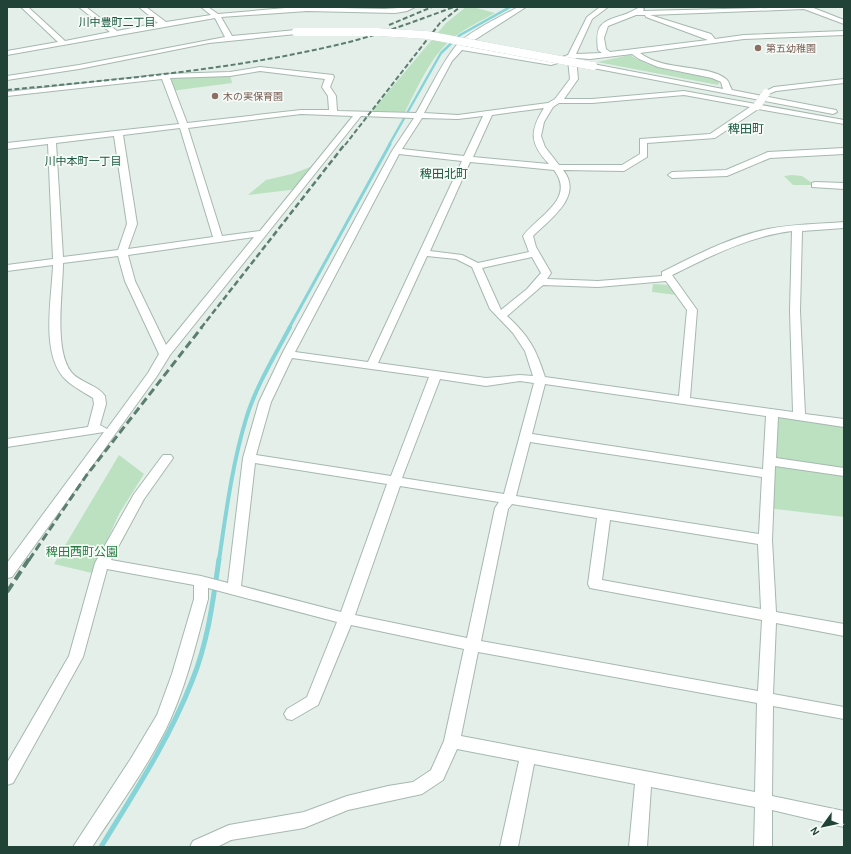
<svg xmlns="http://www.w3.org/2000/svg" width="851" height="854" font-family="Karla,'Noto Sans JP',sans-serif">
<style>
.green{fill:#bbe1c1}
.lines{fill:none;stroke-linecap:round;stroke-linejoin:round}
.stream-far3{stroke:#87d4d8;stroke-width:2.5}
.stream-far2{stroke:#87d4d8;stroke-width:3}
.stream-far1{stroke:#87d4d8;stroke-width:4}
.stream{stroke:#87d4d8;stroke-width:5}
.minor-casing{stroke:#a6b8b0;stroke-width:2}
.minor{fill:#fff;fill-rule:evenodd}
.rail-far3{stroke:#5c7e71;stroke-width:2;stroke-dasharray:5 2.5;stroke-linecap:butt}
.rail-far2{stroke:#5c7e71;stroke-width:2.5;stroke-dasharray:6 3;stroke-linecap:butt}
.rail-far1{stroke:#5c7e71;stroke-width:3;stroke-dasharray:8 4;stroke-linecap:butt}
.rail{stroke:#5c7e71;stroke-width:4;stroke-dasharray:10 5;stroke-linecap:butt}
.minor-bridge-casing{stroke:#a6b8b0;stroke-width:8;stroke-linecap:butt}
.minor-bridge{stroke:#fff;stroke-width:8}
.education-dot{fill:#8d6e63;stroke:#f5faf7;stroke-width:1.5}
.labels{text-anchor:middle;stroke-width:3.5;stroke-linejoin:round;paint-order:stroke}
.far-education-label{font-size:10px;fill:#785e54;stroke:#f5faf7;text-anchor:start}
.far-neighbourhood-label{font-size:11px;fill:#1b5742;stroke:#f5faf7}
.far-quarter-label{font-size:12px;fill:#1b5742;stroke:#f5faf7}
.park-label{font-size:12px;fill:#277d40;stroke:#f5faf7}
</style>
<rect width="100%" height="100%" fill="#e4efe9"/>
<!-- green -->
<path class="green" d="M466,7H473L495,13C481,21 465,28 452,39C430,57 418,87 405,112L372,111L446,23Z
M630,55C654,71 687,73 715,78L719,83L718,85L597,62Z
M230,74L232,83L171,91L165,76Z
M318,164L298,189L248,195L266,180L292,174Z
M792,175L802,176L815,185H793L784,176Z
M653,284L670,285L677,295L652,292Z
M772,413L844,423V517L767,508Z
M119,455L144,474L119,514L92,573L54,564Z"/>
<g class="lines">
<!-- stream-far3 -->
<path class="stream-far3" d="M389,145L441,53L460,35L510,7"/>
<!-- stream-far2 -->
<path class="stream-far2" d="M289,328L390,144"/>
<!-- stream-far1 -->
<path class="stream-far1" d="M219,560C226,513 232,465 246,419C256,386 274,357 290,327"/>
<!-- stream -->
<path class="stream" d="M101,847C134,793 169,740 192,681C208,642 213,601 219,559"/>
<!-- minor casing -->
<g class="minor-casing">
<path id="minor" d="M21,7H28L65,41L110,32L79,7H86L117,31L158,23L139,7H146L166,22L211,15L201,7H208L218,14L297,7L384,9L415,7L407,11L395,13L307,11L221,17L232,36L296,30L300,32L296,34L209,43L79,69L7,80V76L79,65L225,37L215,18L7,55V51L58,42Z
M518,7H526L465,46L550,61L568,55L587,17L600,7H608L592,19L576,54L602,53L598,50C595,24 601,22 623,15C630,13 635,9 641,7L644,9L643,11L811,7L844,20V24L804,9L650,15L711,34L715,39L744,35L844,31V35L744,39L640,53C665,72 708,64 726,79C729,81 730,87 732,90L836,110L837,112L833,114L593,68L589,66L593,64L723,89L721,82L712,78L658,67L639,59L632,54L590,59L576,58L578,79L564,99H592L684,91L844,120V124L758,109L715,138L647,143V157L624,171L563,170C584,196 550,219 533,236L536,247L551,273L547,279L598,281L662,276V272C696,255 730,237 768,229C793,224 819,224 844,222V228L802,231L800,311L805,414L844,419V427L778,417L776,458L844,468V476L775,466L772,540L776,612L844,624V636L776,623L773,694L844,707V719L773,706L772,796L844,811V827L772,810V847H754L755,807L651,787L647,847H629L635,784L534,764L518,847H500L519,761L457,749L443,780L422,794L348,810L304,828L231,840L217,847H190L193,841L229,825L304,812L347,796L388,786L413,782L431,770L444,741L464,649L351,625L318,705L292,720L287,719L284,714L287,709L307,697L337,622L208,588V599C197,639 188,680 171,718C152,761 118,807 92,847H73L130,760L157,715L172,674L194,599V585L107,569L83,657L13,783L7,785V763L69,656L95,563L134,494L163,455H171L173,458L144,499L111,560L201,576L228,583L243,458L259,402L282,354L392,151L414,118L361,116L170,355L157,376L12,577L7,578V563L104,432L7,447V439L88,427L94,404L93,398C84,392 73,387 65,379C40,353 52,297 53,265L7,271V265L53,259L48,144L7,149V143L179,124L162,79L7,96V92L165,74L230,72L260,67L333,75L334,77L330,87L336,96L337,111L416,113C429,91 440,66 455,47C466,33 502,16 518,7ZM636,15H645L646,17L708,40L610,52L606,49L604,38L608,26ZM462,50L551,65L568,60L570,79L555,99L548,103L458,115L424,113L452,61ZM260,71L325,79L322,87L328,96L329,110H301L187,123L170,78L230,76ZM684,95L750,107L710,134L640,139V154L622,165H559L545,147L541,136L544,122L553,107L559,103H592ZM544,108C529,132 530,144 549,164L473,157L492,115ZM301,114L353,116L260,231L222,236L188,128ZM483,116L464,156L402,149L422,118L458,119ZM180,128L213,237L128,249L137,224L123,135ZM114,136L127,224L118,250L63,257L56,143ZM399,154L462,161L368,362L295,352ZM470,162L554,170C576,199 539,215 523,236L529,252L478,263L462,255L430,251ZM792,231L790,311L793,412L690,398L697,310L672,275C711,256 749,236 792,231ZM254,237L166,345L135,281L128,255ZM118,256L125,281L159,354L148,373L107,429L100,425L106,404L105,396C98,385 81,383 72,373C53,351 63,291 63,263ZM427,256L456,259L472,267L490,309L513,333L525,351L533,376L520,375L486,378L378,363ZM532,257L541,273L527,289L501,310L482,268ZM666,281L687,310L679,396L545,377C536,349 529,336 507,316L543,285L598,287ZM292,358L429,377L391,476L256,455L271,402ZM440,379L486,386L520,381L534,383L504,494L402,478ZM545,384L766,416L763,469L532,434ZM530,442L762,477L759,534L516,496ZM255,463L387,484L341,612L241,586ZM400,486L499,502L495,508L467,638L355,615ZM512,504L597,518L588,584L590,588L762,620L758,691L481,641L508,509ZM610,520L758,544L761,609L602,580ZM478,652L757,703L755,792L461,736Z
M844,79V83L776,91L766,95L762,93L774,87Z
M844,148V154L770,158L727,176L672,178L668,175L672,172L726,170L768,152Z
M815,182L844,183V189L812,187V183Z"/>
</g>
<!-- minor -->
<use href="#minor" class="minor"/>
<!-- rail-far3 -->
<path class="rail-far3" d="M389,25L432,7
M7,90C120,79 234,70 345,43C382,34 418,20 454,7
M345,145L440,23L460,7"/>
<!-- rail-far2 -->
<path class="rail-far2" d="M201,328L345,144"/>
<!-- rail-far1 -->
<path class="rail-far1" d="M29,560L86,476L202,327"/>
<!-- rail -->
<path class="rail" d="M7,592L29,559"/>
<!-- minor-bridge casing -->
<g class="minor-bridge-casing">
<path id="minor-bridge" d="M296,32H377L427,35L593,66
M757,106L766,93"/>
</g>
<!-- minor-bridge -->
<use href="#minor-bridge" class="minor-bridge"/>
</g>
<!-- markers -->
<g class="education-dot">
<circle cx="758" cy="48" r="4"/>
<circle cx="215" cy="96" r="4"/>
</g>
<g class="labels">
<!-- far-education labels -->
<g class="far-education-label">
<text x="766" y="52">第五幼稚園</text>
<text x="223" y="100">木の実保育園</text>
</g>
<!-- far-neighbourhood labels -->
<g class="far-neighbourhood-label">
<text x="117" y="26">川中豊町二丁目</text>
<text x="83" y="165">川中本町一丁目</text>
</g>
<!-- far-quarter labels -->
<g class="far-quarter-label">
<text x="746" y="133">稗田町</text>
<text x="444" y="178">稗田北町</text>
</g>
<!-- park labels -->
<g class="park-label">
<text x="82" y="556">稗田西町公園</text>
</g>
</g>
<!-- border -->
<rect width="851" height="854" fill="none" stroke="#214236" stroke-width="16"/>
<!-- north arrow -->
<g transform="translate(823 826) rotate(237)" stroke="#f5faf7" stroke-width="3" paint-order="stroke">
<path d="M0-3L7 15L0 10L-7 15Z" fill="#214236"/>
<text y="-6" font-size="11" font-weight="bold" text-anchor="middle" fill="#214236">N</text>
</g>
</svg>
